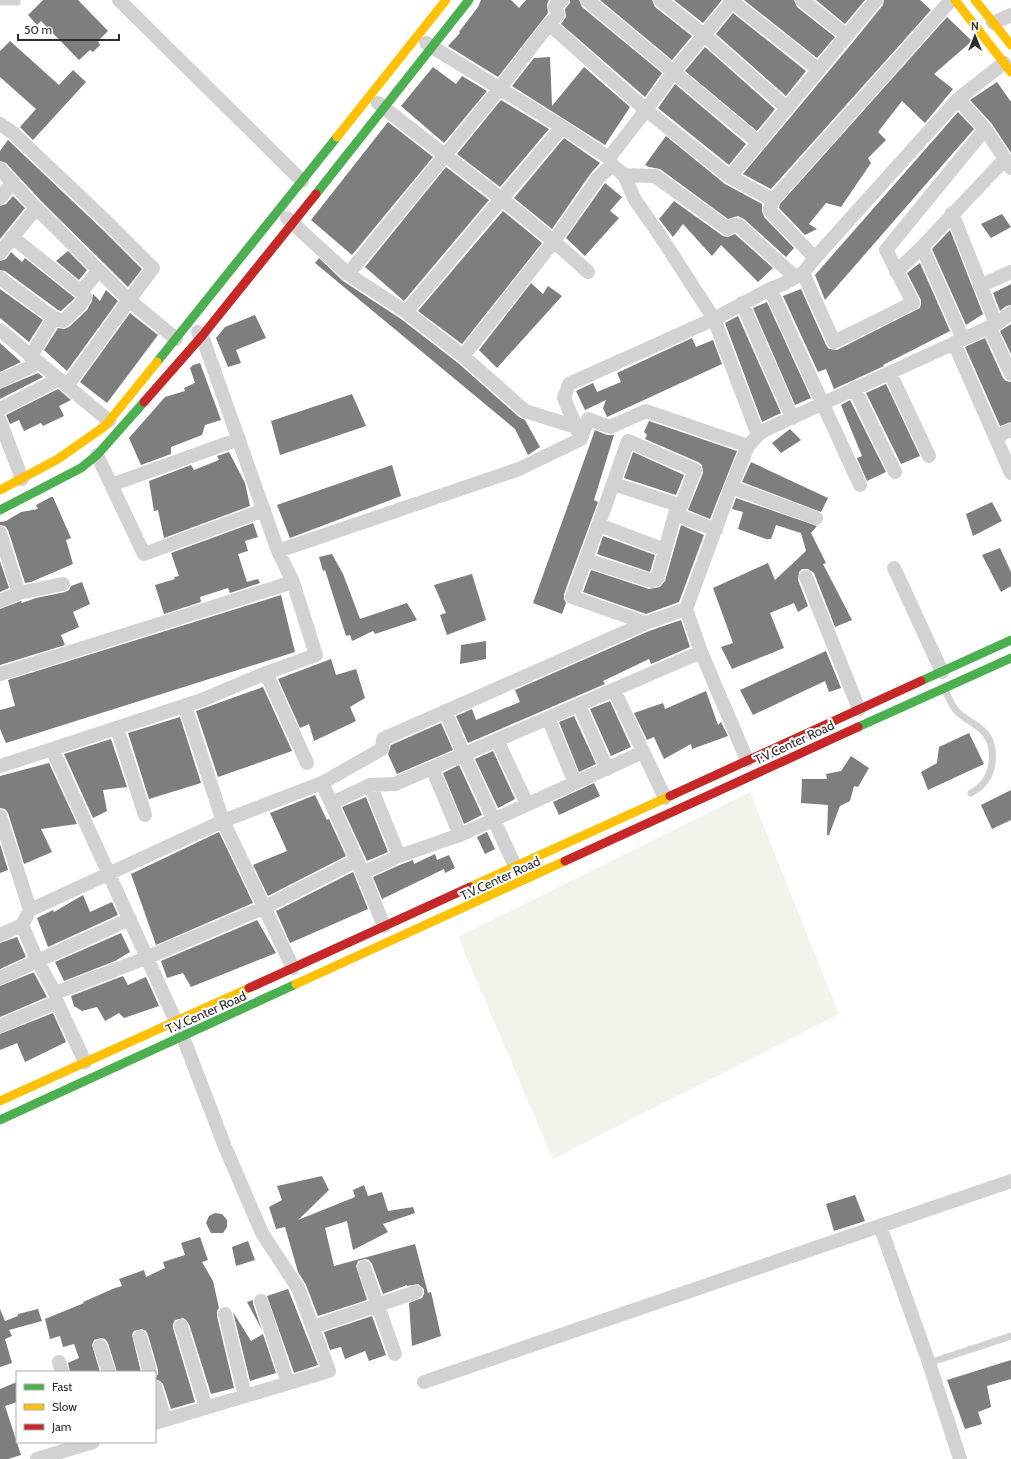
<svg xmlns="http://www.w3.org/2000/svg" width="1011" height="1459" font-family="Cabin,sans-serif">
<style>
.green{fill:#f0f4ea}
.building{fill:#7e7e7e}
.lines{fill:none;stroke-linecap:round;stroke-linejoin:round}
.lane{stroke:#d2d2d2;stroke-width:7}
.street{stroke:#d2d2d2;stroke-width:14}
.fast{stroke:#4caf50;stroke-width:9}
.slow{stroke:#ffc107;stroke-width:9}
.jam{stroke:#c62828;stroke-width:9}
.labels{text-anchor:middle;stroke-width:4;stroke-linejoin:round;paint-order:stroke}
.street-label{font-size:13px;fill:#2d2d2d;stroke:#fff}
</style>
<rect width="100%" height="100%" fill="#fff"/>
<!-- green -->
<path class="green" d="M750,792L839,1014L553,1159L458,937Z"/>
<!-- building -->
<path class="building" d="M43,0H78L108,31L98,41L100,45L93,52L90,50L79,60L41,21L37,25L28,15Z
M481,0H511L519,8L526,0H549L547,4L548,13L498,77L448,46L460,33L459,32L478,7Z
M570,0H579L582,7L662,73L645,97L561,24L566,17L565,9L570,3Z
M600,0H652L655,7L692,36L672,60Z
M674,0H722L703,23Z
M744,0H794L797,7L835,37L817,58Z
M816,0H865L845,24Z
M884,0H920L931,10L771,189L743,174L853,42L883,5Z
M733,13L806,71L786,96L716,34Z
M947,17L972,41L934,74L953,89L925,123L902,101L878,132L886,140L868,158L871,163L841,207L826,203L809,224L817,229L805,235L779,208L780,204Z
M10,41L59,85L73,70L86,82L33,140L20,127L36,109L0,77V51Z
M705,47L775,109L757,131L685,71Z
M550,57L552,106L584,67L630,107L605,145L512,86L534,58Z
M433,67L456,84L462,76L487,91L444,143L401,106Z
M997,82L1011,102V153L992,124L970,100Z
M675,84L746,144L729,165L658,108Z
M501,100L549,129L500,187L457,154Z
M958,112L974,129L825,300L815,275Z
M388,122L433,157L352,255L311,220Z
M666,136L725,184L762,204V211L764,217L794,248L786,257L744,219L738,216L728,219L660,169L649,167L645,165Z
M564,138L600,163L591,173L552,229L514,198Z
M8,140L103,230L142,269L128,287L42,202L6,163L0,161V151Z
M446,167L489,200L404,301L365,267Z
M605,183L622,197L610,211L619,218L585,256L566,238Z
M13,196L25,208L0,239V206L6,204Z
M674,201L723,236L728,237L735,234L773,268L758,282L721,245L712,256L683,224L673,237L659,219Z
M503,211L542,243L462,344L418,311Z
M1002,214L1011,227L991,238L981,224Z
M950,230L983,314L966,325L932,249Z
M68,251L87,270L79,280L56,261Z
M11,252L22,262L25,258L75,298L73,300L61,311L58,310L5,271L0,270V261L6,259Z
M319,258L343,281L401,319L458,363L519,417L525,420L540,447L528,455L515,429L315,263Z
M920,263L950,331L883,365L884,366L834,389L826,369L818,372L783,296L801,289L826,345L829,349L837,350L920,308L921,304V300L907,273Z
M531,283L543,294L548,286L562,296L497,368L479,350Z
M1011,284V305L1006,306L1000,311L993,293Z
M0,289L43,320L29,342L0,318Z
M106,290L118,301L67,371L44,350L58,328L64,329L69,327L87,310L92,301L93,294L100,301Z
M767,302L811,398L795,405L753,308Z
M130,313L158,335L107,403L80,382Z
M255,315L266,338L236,350L241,363L228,367L216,338L225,327Z
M738,316L781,413L762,422L725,323Z
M1011,324V354L1000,331Z
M692,338L696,347L713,340L722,364L607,417L603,408L606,400L585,410L576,391L593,383L597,392L621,382L617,373Z
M985,338L1003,378L1006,381L1011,382V422L1000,426L965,347Z
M0,343L21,362L0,372Z
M200,363L221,420L205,425L202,435L171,447V454L141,465L129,438L165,397L185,391L184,388L195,383L190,368L193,365Z
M38,373L43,377L0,399V389Z
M886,384L920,456L901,464L866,393Z
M58,389L71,400L59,406L64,416L43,426L41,423L24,431L19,420L10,424L6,415Z
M352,394L366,426L280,455L271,421Z
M850,400L886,472L867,481L857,458L862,456L841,405Z
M649,421L737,451L710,519L688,510L703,473L702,465L698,462L645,439L647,435L644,432Z
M790,429L801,440L781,453L772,443Z
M595,430L607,435H614L594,500L598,502L564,594V599L566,603L562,614L533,603Z
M229,452L245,483L250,506L164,538L158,510L154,511L149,481L191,465L194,470L219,460L217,456Z
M633,452L684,475L676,495L624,478Z
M751,462L828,498L821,512L742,482Z
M392,465L401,496L290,538L277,505Z
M51,497H53L71,538L66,540L73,564L31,582L25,583L8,530L5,526L0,525V522L6,521L21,512L38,509L36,505Z
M736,498L817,526L811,533L826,563L823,564L852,620L835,627L814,573L808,569H802L799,572L798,580L808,606L798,612L794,603L770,613L784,648L732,669L721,647L733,643L713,588L768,563L775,580L806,551L801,533L776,525L771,539H766L738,529L743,512L732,509Z
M992,502L1002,521L973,536L966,514Z
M253,523L258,537L245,541L248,551L238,554L247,582L258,579L260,583L230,593L228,588L200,597L201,602L164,614L155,585L175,579L174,577L179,576L171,553Z
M681,525L704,535L679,602L646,614L583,592L591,570L649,589L660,587L665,581Z
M603,536L655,555L650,572L597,554Z
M1000,548L1011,572V586L1001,592L982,555Z
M332,554L343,574L360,619L407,603L417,620L375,634L373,631L352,641L350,635L346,636L325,570L323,571L319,557Z
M0,561L9,588L0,592Z
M472,574L486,620L447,635L440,615L446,613L434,585Z
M82,582L90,604L73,612L79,627L61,635L65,645L0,665V609L21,601L22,603L36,598L65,592L69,590L71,586Z
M281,595L295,652L6,743L0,729V710L15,706L8,680Z
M681,620L690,647L651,664L649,659L603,681L605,684L468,743L456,716L472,709L476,720L520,702L515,690L649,631Z
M486,641V659L460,664L461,645Z
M826,651L841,688L829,692L825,681L753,715L740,690Z
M331,659L336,675L356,669L365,698L350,707L356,721L314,741L309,724L300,728L278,679Z
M263,687L292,751L218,777L196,711Z
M706,691L718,725L721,722L728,736L692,749L691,744L664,759L654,737L647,740L634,713L663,703L665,709Z
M610,701L631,747L611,756L590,709Z
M574,716L596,764L579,772L559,722Z
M180,717L201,783L149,799L128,733Z
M441,723L453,750L397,774L388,754L391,745Z
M969,733L984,764L928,790L921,772L937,763L939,747Z
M111,739L127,787L103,790L107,811L93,818L64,754Z
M493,751L515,799L498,808L475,759Z
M851,756L869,768L858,787L854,786L850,801L840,806L829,835H827L828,805L801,803L802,779H827L826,774L841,771Z
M49,763L77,824L41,829L52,852L24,864L8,813L5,809L0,808V776Z
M459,765L482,815L464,824L443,773Z
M594,783L600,796L559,815L553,802Z
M1011,790V820L992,829L981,805Z
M315,795L327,820L329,819L346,856L268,896L253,865L287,851L270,813Z
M366,797L388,852L367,861L342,807Z
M219,832L253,903L156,945L131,874Z
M487,832L495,849L485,854L477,837Z
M0,844L8,870L0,873Z
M435,854L437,860L449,855L455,868L445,873L444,869L382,899L373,877L402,864L413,860L414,864Z
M353,872L368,909L290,943L276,911Z
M83,895L90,912L112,902L118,915L48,947L37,918L53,910L54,912Z
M257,920L276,953L191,987L183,973L167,978L161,961Z
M121,933L130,952L115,961L64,981L55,962Z
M17,937L26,957L0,969V943Z
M32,973H34L47,997L0,1017V986Z
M123,976L128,985L146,977L159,1006L124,1018L119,1013L105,1021L97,1007L82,1011L74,1006L71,996Z
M53,1013L66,1042L25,1062L17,1043L0,1050V1034Z
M322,1176L329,1190L298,1220L355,1197L353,1190L364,1185L368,1196L382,1192L388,1211L413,1207L415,1213L383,1224L388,1232L353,1250L347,1221L325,1228L334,1266L415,1244L428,1293L431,1292L441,1336L412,1346L409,1303L422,1298L424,1294V1289L418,1284L407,1286V1285L383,1294L372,1264L369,1260L365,1259L358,1261L356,1266L367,1300L318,1316L306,1285L298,1272L285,1227L276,1229L269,1207L282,1200L277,1186Z
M855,1195L865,1221L834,1231L826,1204Z
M215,1213L222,1214L227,1220V1227L223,1233H211L206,1223L209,1216Z
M200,1237L208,1260L202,1262L213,1281L219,1308L217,1311V1316L234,1388L211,1394L189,1324L186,1320L183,1318L175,1320L173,1324V1328L195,1402L171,1409L163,1384L160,1381L155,1379L158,1374V1370L148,1335L146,1331L142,1329L134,1331L132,1335L141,1372H117L108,1343L105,1339L101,1338L94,1340L92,1345L100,1372H70L68,1363L79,1358L74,1344L63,1347L60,1336L50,1339L45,1319L84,1303L83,1302L115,1288L122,1286L119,1279L144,1270L146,1277L165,1268L163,1262L185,1255L181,1243Z
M248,1241L255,1260L236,1266L232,1247Z
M288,1289L318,1365L294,1373L267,1296Z
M253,1300V1304L262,1330L247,1302Z
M0,1309L5,1321L18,1316V1314L38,1309L42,1321L9,1330L12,1336L5,1339L12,1363L0,1367Z
M233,1312L251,1341L263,1334L276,1373L250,1381Z
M372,1316L386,1355L369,1361L365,1351L345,1359L341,1347L330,1350L324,1332Z
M1011,1360V1379L987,1386L991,1407L978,1412L982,1424L965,1429L947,1380Z
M17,1382V1402L5,1406L21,1455L8,1459H0V1389Z"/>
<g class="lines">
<!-- lane -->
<path class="lane" d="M0,2H17
M945,690C948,696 951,704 955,709C960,717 975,723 982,730C997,743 995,773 981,786C978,789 974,791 971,793
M929,1363L1011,1336"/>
<!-- street -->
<path class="street" d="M119,0L302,181
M587,0L759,143
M660,0L704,35L787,108
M730,0L819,70
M802,0L847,36
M993,23L1011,15
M549,24L646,110L730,177L773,200
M426,43L562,127L609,158L612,165L624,175L635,200L659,234L714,319L758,435
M958,99L985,129L1011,168
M378,103C448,159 522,211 588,272
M0,124L13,133L109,224L153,268L129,300L67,386
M609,158L646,110L674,71L733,0
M0,169L36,208L129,300L176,339
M624,175L655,176L728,229L734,225H738L795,277
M730,177L876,0
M0,198L13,182
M952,213L996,324
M287,218L348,274L406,312L463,356L525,411L576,427
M12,237L81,292
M922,247L963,339
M0,253L36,208
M815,258L770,211V208L773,200L951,0
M896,272L922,247L1005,159
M803,273L834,342L913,303L886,250L985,129
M348,274L500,88L549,24L558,15L555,6L562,0
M0,278L54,318
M980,286L1011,272
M770,289L860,485
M742,303L792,418
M406,312L562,127
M989,327L1011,374
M0,330L109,421
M954,343L1011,473
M463,356L554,241L598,178L612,165
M30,357L54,318L63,321L80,305L85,297L81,292L99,270
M890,373L929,456
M0,381L39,363
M854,388L895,472
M0,409L59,379
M0,421L22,479
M995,437L1011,430
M581,439L588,419L610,427L646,411L748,446
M97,455L144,554L264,510
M614,484L681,506
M111,485L239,439
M731,487L816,518
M675,514L716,530
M599,525L665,550
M0,533L19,593
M278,551L519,469L581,439L564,398L569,384L714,319L770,289L783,284L803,273L815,258L958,99L1004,63
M586,560L652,581L657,579L675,514L681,506L695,470L628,441C610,494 591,545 572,597L646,623
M894,568L942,672
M806,577L859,709
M0,601L19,593L63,584
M266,673L307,763
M0,674L293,582
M614,690L665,798
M579,705L607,769
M185,706L223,821L293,968
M445,711L464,755L515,866
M548,718L575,783
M117,728L145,815
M497,740L527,804
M52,749L183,1037L225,1147L262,1233L298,1288L329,1371L155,1423
M747,760L701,652L686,609L731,487L748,446L758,435L765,430L996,324L1011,313
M0,766L202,700L266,673L316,655L293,582L278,551L202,336L198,332
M432,768L460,835
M322,783L357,860L384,926
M370,785L399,856
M332,803L370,785L395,784L701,652
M0,816L30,910
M362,873L399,856L460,835L643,752
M22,925L37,960L55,993L57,1002L85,1062
M0,935L22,925L30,910L223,821L322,783L382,749L383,739L646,623L686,609
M0,978L130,919
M55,993L146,958L263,908L357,860
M0,1026L57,1002
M880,1226L929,1363L960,1459
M364,1267L395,1354
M261,1301L288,1383
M225,1314L245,1396
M181,1326L206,1408
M313,1327L416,1292
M140,1337L150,1372
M100,1346L109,1372
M59,1362L62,1372
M424,1382L1011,1181
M155,1387L165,1420
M37,1459L93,1442"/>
<!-- fast -->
<path class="fast" d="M316,194L469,0
M157,362L337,137
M0,510L81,468L97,455L144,402
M921,681L1011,640
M858,727L1011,658
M0,1120L296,984"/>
<!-- slow -->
<path class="slow" d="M955,0L1011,72
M975,0L1011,45
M337,137L446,0
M0,490L58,459L105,426L157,362
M470,887L670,796
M296,984L565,861
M0,1101L249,988"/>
<!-- jam -->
<path class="jam" d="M144,402L202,336L316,194
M670,796L921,681
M565,861L858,727
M249,988L470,887"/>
</g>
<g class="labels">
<!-- street labels -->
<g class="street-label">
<text transform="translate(794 742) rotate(-25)" y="5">T.V.Center Road</text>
<text transform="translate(500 878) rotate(-25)" y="5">T.V.Center Road</text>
<text transform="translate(206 1012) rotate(-24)" y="5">T.V.Center Road</text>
</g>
</g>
<!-- legend -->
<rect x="16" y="1371" width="140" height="72" fill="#ffffff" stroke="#ababab"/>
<rect x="24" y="1384" width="20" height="6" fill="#4caf50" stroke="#ababab"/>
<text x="52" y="1391" font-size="12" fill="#2d2d2d">Fast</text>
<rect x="24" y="1404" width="20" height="6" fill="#ffc107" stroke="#ababab"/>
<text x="52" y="1411" font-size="12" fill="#2d2d2d">Slow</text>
<rect x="24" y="1424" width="20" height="6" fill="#c62828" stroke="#ababab"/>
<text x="52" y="1431" font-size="12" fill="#2d2d2d">Jam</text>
<!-- north arrow -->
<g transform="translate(975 36)" stroke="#ffffff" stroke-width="3" paint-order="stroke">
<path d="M0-3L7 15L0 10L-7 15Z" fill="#2d2d2d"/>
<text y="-6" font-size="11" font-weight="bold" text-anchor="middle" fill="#2d2d2d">N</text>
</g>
<!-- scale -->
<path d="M18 34v6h101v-6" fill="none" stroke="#2d2d2d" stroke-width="2"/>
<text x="24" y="34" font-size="12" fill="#2d2d2d" stroke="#ffffff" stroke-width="3" paint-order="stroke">50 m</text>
</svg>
